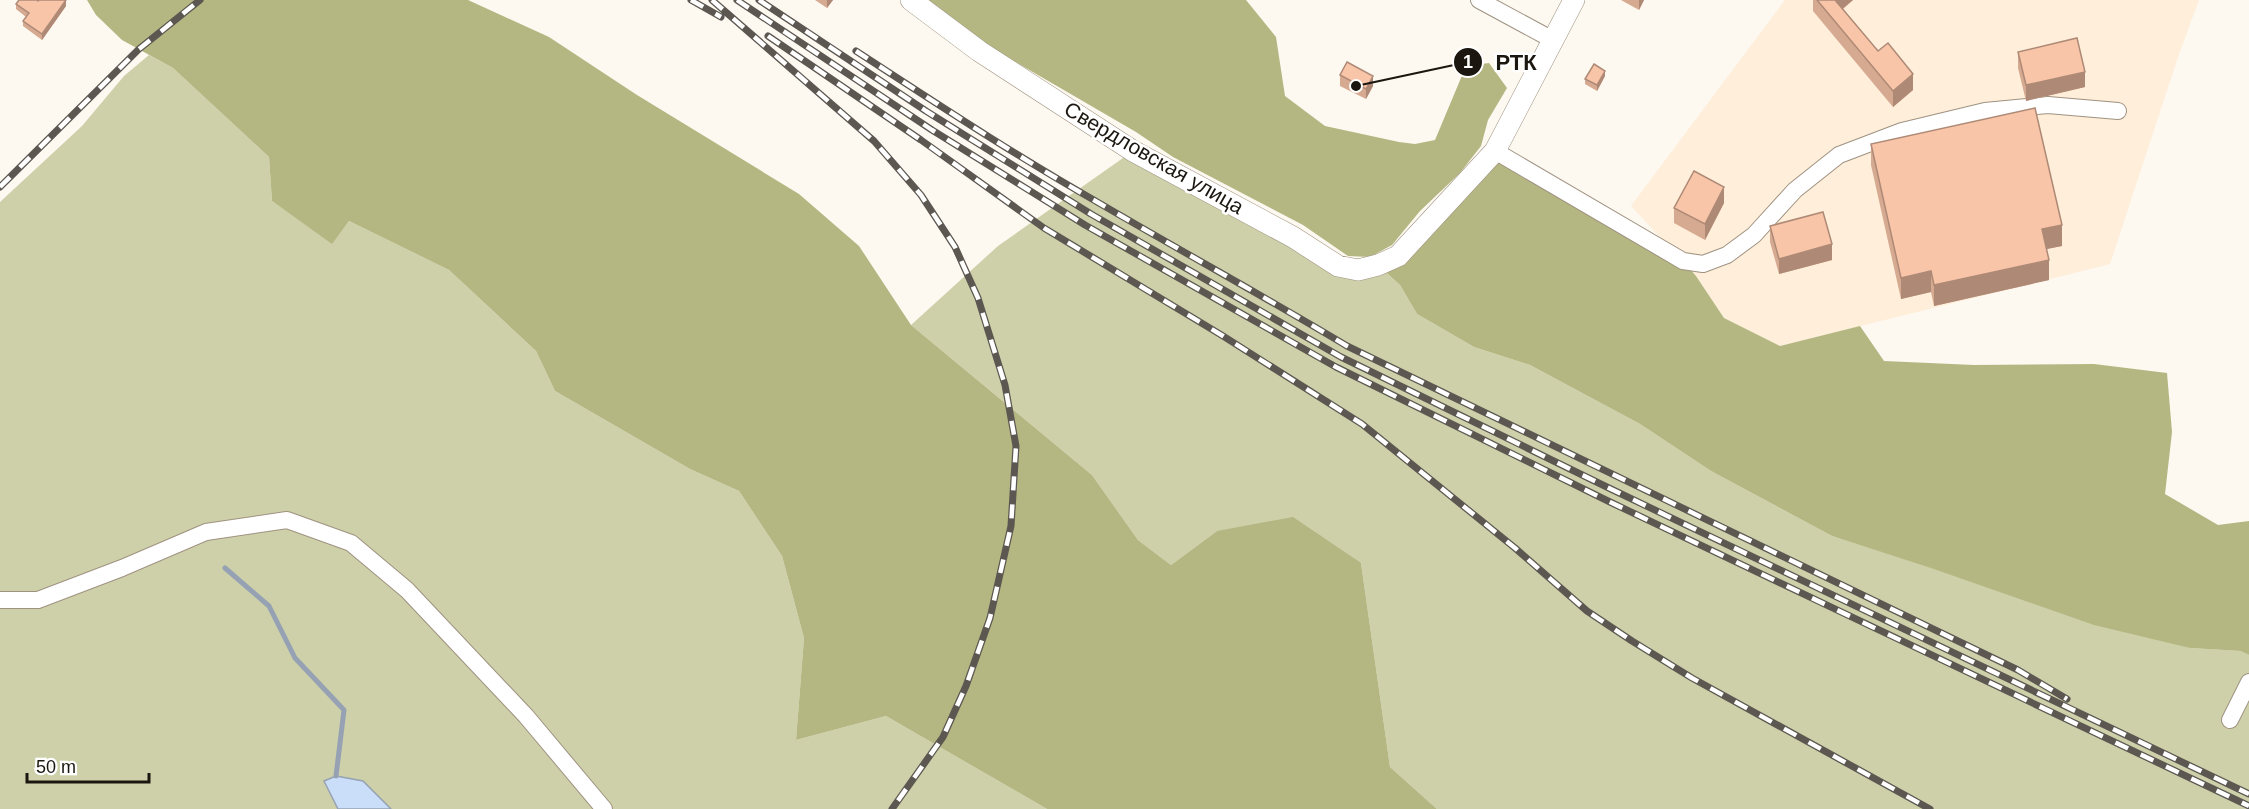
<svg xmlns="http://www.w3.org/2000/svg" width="2249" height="809" font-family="Helvetica,sans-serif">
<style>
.built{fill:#feeeda}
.green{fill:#cdd0a9}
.forest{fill:#b4b782}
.water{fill:#cadef9;stroke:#96a2b3;stroke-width:1.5}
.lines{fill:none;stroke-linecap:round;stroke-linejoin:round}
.stream{stroke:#96a2b3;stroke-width:5}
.minor-casing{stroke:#9f9281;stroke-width:18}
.major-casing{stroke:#9f9281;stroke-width:22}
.minor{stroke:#fff;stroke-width:16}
.major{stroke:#fff;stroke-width:21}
.rail-casing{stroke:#5c5751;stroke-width:7}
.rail{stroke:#fff;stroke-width:4.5;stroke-dasharray:14;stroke-linecap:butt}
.wall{fill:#d6a991}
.shaded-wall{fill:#ae8a76}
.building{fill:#f9c5a9;stroke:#ae8a76;stroke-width:1.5}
.labels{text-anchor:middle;stroke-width:5;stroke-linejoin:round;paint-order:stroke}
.street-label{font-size:21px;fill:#1b1610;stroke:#fff}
.leader{fill:none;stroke:#1b1610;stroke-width:2}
.callout-dot{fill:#1b1610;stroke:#fff;stroke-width:2}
.mark-label{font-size:18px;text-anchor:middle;font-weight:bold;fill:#fff}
.callout-label{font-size:22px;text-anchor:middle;font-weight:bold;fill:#1b1610;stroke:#fff;stroke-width:5;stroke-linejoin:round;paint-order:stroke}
</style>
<rect width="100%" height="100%" fill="#fdf8f0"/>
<!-- built -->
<path class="built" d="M1785,0H2199L2179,54L2110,264L1780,346L1724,318L1696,276L1631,206Z"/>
<!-- green -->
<path class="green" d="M149,55L173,68L269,157L272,201L332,243L349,221L449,270L536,351L555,391L690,469L739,491L782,556L804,638L796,740L886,716L1047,809H391L363,781H324L338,809H0V202L82,126L124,76Z
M1133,151L1338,266L1378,265L1400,285L1417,314L1474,347L1530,365L1640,424L1711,471L1832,536L2190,648L2242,651L2249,655V809H1437L1390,767L1361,563L1217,531L1171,565L1138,540L1092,475L911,325L998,246Z"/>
<!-- forest -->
<path class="forest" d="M87,0H468L549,37L637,95L799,194L859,246L911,325L1092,475L1138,540L1171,565L1217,531L1293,517L1361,563L1390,767L1437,809H1047L886,716L796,740L804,638L782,556L739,491L690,469L555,391L536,351L449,270L349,221L332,244L272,201L269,157L173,68L122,40L96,15Z
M927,0H1246L1276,37L1285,96L1325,126L1399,142L1415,144L1435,140L1466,66L1489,63L1507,88L1488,120L1481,146L1460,173L1420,211L1392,245L1370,257L1348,256L1303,225L1173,157L1136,132L993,49Z
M1495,151L1683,261L1696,276L1724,318L1780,346L1860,326L1884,361L1974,365L2094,364L2167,373L2172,432L2165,494L2218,525L2249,521V655L2241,651L2190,648L2094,625L1931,568L1832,536L1711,471L1640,424L1530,365L1474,347L1417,314L1400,285L1378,265Z"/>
<!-- water -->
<path class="water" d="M336,776L363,781L391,809H338L324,781Z"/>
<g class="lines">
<!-- stream -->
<path class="stream" d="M225,568L269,606L295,658L344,710L336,776"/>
<!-- minor casing -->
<g class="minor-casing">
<path id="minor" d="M1479,0L1553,40
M1495,151L1683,261L1703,264L1727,255L1754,235L1795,190L1839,155L1902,131L1985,111L2048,105L2118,111
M0,600H38L122,568L206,532L287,520L351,543L407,590L526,716L604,809
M2230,720L2249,682"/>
</g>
<!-- major casing -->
<g class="major-casing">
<path id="major" d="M911,0L979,51L1133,151L1293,237L1338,266L1358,270L1378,265L1398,256L1495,151L1574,0"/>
</g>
<!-- minor -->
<use href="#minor" class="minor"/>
<!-- major -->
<use href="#major" class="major"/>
<!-- rail casing -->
<g class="rail-casing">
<path id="rail" d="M691,0L721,17
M712,0L874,141L921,195L955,247L978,298L1005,385L1016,446L1011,526L990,618L966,686L943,737L892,809
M737,0L932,130L1085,225L1336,367L1610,502L2249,806
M759,0L926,111L1091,214L1341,357L1613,490L2249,794
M768,36L921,140L1044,228L1223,336L1362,424L1515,548L1587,611L1632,641L1692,678L1930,809
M856,51C936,103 1016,156 1099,203C1181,251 1265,297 1347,346L2018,670L2067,699
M0,187L139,49L200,0"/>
</g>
<!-- rail -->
<use href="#rail" class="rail"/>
</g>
<!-- wall -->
<path class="wall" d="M815,0H833L827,8Z
M1621,0H1644L1639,10Z
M1813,0H1853L1843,9L1878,51L1913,90L1893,107L1813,11Z
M38,1L66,6L42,40L23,26V21L26,17L16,9V4Z
M2018,52L2085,87L2026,101L2018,68Z
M1340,75L1373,86L1366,99L1340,86Z
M1605,76L1597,91L1585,84V79Z
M1871,144L2062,246L2046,249L2049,280L1934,306L1931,292L1901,299L1871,165Z
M1724,203L1705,240L1674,223V208Z
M1770,226L1832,260L1779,274L1770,242Z"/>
<!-- shaded-wall -->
<path class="shaded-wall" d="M66,0V6L42,40V34Z
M827,0H833L827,8Z
M1639,0H1644L1639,10Z
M1835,0H1853L1835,15Z
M1605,71V76L1597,91V85Z
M2085,72V87L2026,101V85Z
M1913,74V90L1893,107V91Z
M1373,76V86L1366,99V89Z
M1724,187V203L1705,240V224Z
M2062,225V246L2042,250V229Z
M1832,244V260L1779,274V259Z
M2049,260V280L1934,306V285Z
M1931,271V292L1901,299V278Z"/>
<!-- building -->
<path class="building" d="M19,0H37L38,1L39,0H66L42,34L23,21L29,13L16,4Z
M1817,0H1835L1878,51L1888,43L1913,74L1893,91Z
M2077,38L2085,72L2026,85L2018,52Z
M1347,62L1373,76L1366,89L1340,75Z
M1594,64L1605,71L1597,85L1585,79Z
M2035,108L2062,225L2042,229L2049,260L1934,285L1931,271L1901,278L1871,144Z
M1694,171L1724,187L1705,224L1674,208Z
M1823,212L1832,244L1779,259L1770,226Z"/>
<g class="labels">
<!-- street labels -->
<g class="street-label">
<text transform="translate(1154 158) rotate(30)" y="7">Свердловская улица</text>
</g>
</g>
<!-- callouts -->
<path class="leader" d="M1356 86L1468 62"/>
<g class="callout-dot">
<circle cx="1356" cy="86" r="6"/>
<circle cx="1468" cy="62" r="15"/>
</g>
<g class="mark-label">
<text x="1468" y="68">1</text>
</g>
<g class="callout-label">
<text x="1516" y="70">РТК</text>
</g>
<!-- scale -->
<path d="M27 773v9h122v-9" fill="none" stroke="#1b1610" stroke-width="3"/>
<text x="36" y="773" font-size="18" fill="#1b1610" stroke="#ffffff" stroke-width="4.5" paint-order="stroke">50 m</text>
</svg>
